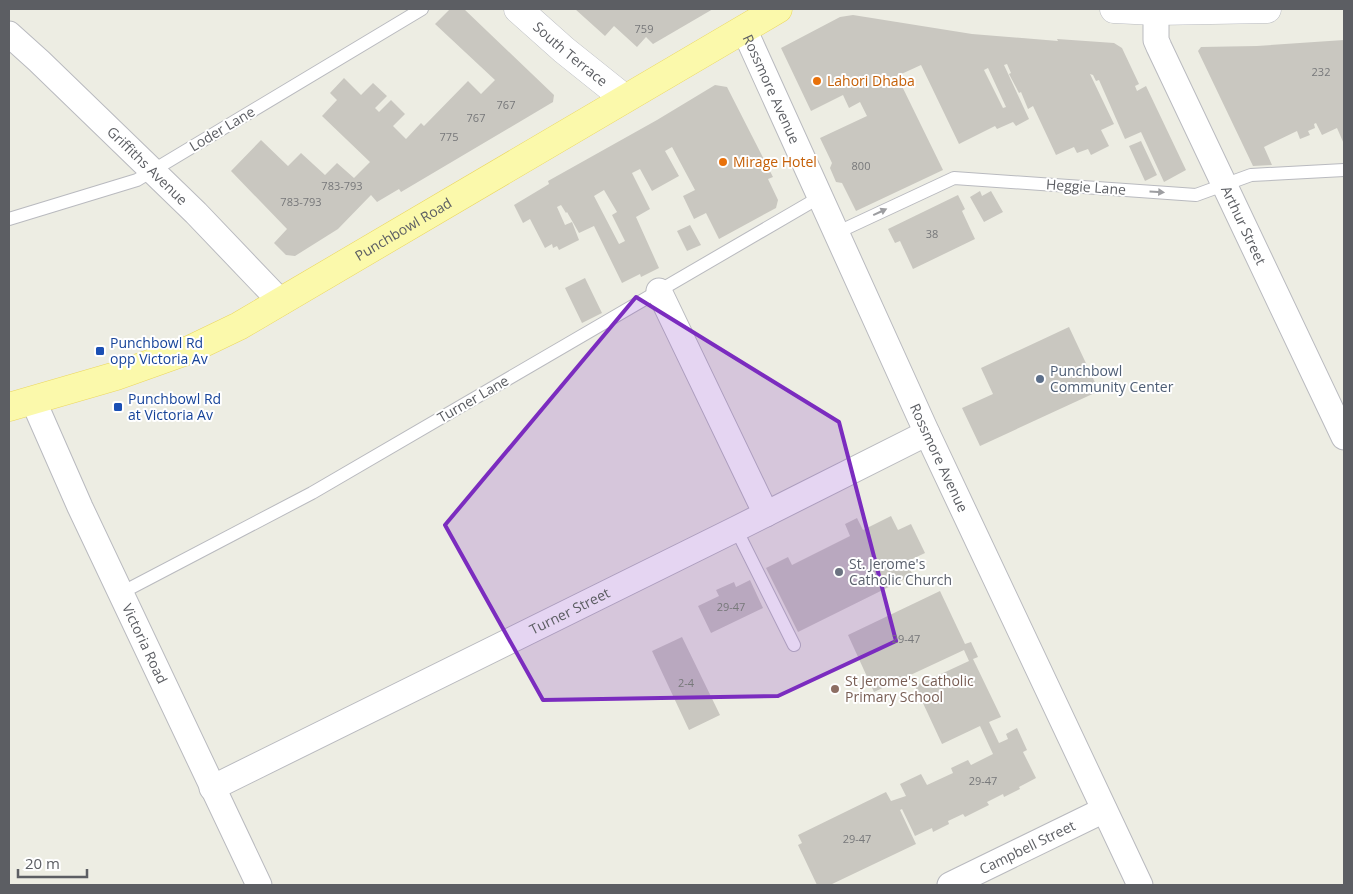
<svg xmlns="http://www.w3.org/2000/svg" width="1353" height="894" font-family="'Open Sans',sans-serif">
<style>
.building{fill:#c9c7c0;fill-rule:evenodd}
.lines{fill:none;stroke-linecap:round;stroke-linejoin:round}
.lane-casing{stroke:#b9babf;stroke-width:14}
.street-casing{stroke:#b9babf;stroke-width:27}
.secondary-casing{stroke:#b9bbc1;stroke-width:29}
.primary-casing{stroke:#ebd75f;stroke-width:29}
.lane{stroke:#fff;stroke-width:12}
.street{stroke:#fff;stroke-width:25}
.secondary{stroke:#fff;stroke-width:28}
.primary{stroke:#fbf9ab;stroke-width:28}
.oneway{fill:#9d9ea1}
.marked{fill:#7b2cbf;fill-opacity:0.2;stroke:#7b2cbf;stroke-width:4;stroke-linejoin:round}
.food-dot{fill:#e8710a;stroke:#fff;stroke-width:2}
.transit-dot{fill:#1a4fb4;stroke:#fff;stroke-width:2}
.service-dot{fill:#5c6f8a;stroke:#fff;stroke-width:2}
.worship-dot{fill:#6b7280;stroke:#fff;stroke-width:2}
.education-dot{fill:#8d6e63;stroke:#fff;stroke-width:2}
.labels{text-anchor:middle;stroke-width:4;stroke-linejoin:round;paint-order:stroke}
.number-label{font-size:11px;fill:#77787a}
.street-label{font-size:14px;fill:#5c5e63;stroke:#fff}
.food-label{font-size:14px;fill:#c56008;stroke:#fff;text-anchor:start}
.transit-label{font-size:14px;fill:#164399;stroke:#fff;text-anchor:start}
.service-label{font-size:14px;fill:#4e5e75;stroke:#fff;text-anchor:start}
.worship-label{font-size:14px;fill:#5b616d;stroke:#fff;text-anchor:start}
.education-label{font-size:14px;fill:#785e54;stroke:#fff;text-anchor:start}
</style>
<rect width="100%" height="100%" fill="#edede3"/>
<!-- building -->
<path class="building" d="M450,9H464L554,95L553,102L401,192L399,189L377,202L371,195L338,229L295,256L286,255L274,243L287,229L231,171L261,140L288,166L301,153L325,175L337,163L354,178L370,162L322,116L337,100L330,93L344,78L361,95L373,83L387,96L375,108L379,112L391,100L405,114L393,126L406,139L421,123L424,126L468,81L481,94L495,80L435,24Z
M575,9H713L653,44L646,37L637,47L614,26L605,36Z
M853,15L972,34L1058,41L1057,39L1114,43L1122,48L1139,84L1135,86L1137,91L1146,86L1186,170L1164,182L1141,132L1125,139L1099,80L1096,81L1093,75L1090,74L1114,124L1101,130L1109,146L1091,155L1088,149L1077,153L1074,147L1056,155L1033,106L1028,109L1021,92L1019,93L1009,74L1011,73L1007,64L1004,65L1029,119L1016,126L1013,122L997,129L995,126L959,144L921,65L897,76L943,170L856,211L842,183L836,182L830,168L832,163L820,138L867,116L860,102L849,108L843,95L811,111L781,48L840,17ZM988,68L1006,107L1003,108L984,70Z
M1344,40V144L1337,128L1322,135L1316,123L1314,124L1315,128L1308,131L1310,135L1300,139L1297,131L1264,147L1272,165L1253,166L1198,51L1201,47L1257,46Z
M715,85L727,87L773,177L768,179L778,200L776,208L719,239L706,213L694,219L683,196L695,190L672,147L665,151L679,176L652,191L640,169L632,173L650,209L636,217L659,268L641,277L640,274L622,283L594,226L579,233L567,212L566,213L561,205L557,207L565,225L572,222L579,240L559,250L557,246L553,248L552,244L545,248L530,219L523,223L514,205L549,184L548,181L657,120ZM604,190L617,212L612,215L625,241L619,244L594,196Z
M1141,141L1157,175L1145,181L1129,146Z
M980,191L982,196L991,191L1003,212L984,222L970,197Z
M958,195L965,209L962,211L975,239L913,269L900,241L895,243L888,229Z
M690,225L701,245L687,251L677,231Z
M585,278L602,313L582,323L565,288Z
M1069,327L1099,391L980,446L962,408L993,394L981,368Z
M891,516L898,530L911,524L925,553L906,562L913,575L798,632L766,568L788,557L792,565L850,536L845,524L857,518L863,530Z
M750,580L763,608L711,633L698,606L719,596L716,590L734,582L736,587Z
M940,591L965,644L971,642L978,657L973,659L1001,717L989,722L999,743L1008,739L1006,734L1017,728L1027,750L1023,752L1036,778L1019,787L1020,789L1004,797L1003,794L987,802L989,805L965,817L963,814L948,821L949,824L933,832L932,828L915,836L902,809L900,810L916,844L830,885H817L798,845L802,843L798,835L886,792L891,801L906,796L900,784L921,774L927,785L953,773L951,768L968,760L971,765L993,754L980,726L942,744L915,686L969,661L964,650L874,692L848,635Z
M682,637L720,715L689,730L652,651Z"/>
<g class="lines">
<!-- lane casing -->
<g class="lane-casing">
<path id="lane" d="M9,219L137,180L422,9
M836,233L954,178L1196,195L1251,175L1344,170
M736,529L794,645
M121,593L312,493L820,197"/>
</g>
<!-- street casing -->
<g class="street-casing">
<g id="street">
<path id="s1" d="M1156,11V40L1159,47L1344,437"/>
<path id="s2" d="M744,29L927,433L1140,885"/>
<path id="s3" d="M9,34L39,61L196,213L281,302"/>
<path d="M659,291L766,514"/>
<path id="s4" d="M33,400L80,507L259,885"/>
<path id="s5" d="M212,788L736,529L927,433"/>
<path id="s6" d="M950,885L1104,810"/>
</g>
</g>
<!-- secondary casing -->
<g class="secondary-casing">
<g id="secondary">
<path id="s7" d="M518,9L564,50L624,98"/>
<path d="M1114,9L1156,11L1267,9"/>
</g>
</g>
<!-- primary casing -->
<g class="primary-casing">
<g id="primary">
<path id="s8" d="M9,407L116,376L189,350L239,326L778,9"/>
</g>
</g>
<!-- lane -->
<use href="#lane" class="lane"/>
<!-- street -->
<use href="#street" class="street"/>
<!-- secondary -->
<use href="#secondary" class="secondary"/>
<!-- primary -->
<use href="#primary" class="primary"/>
</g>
<!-- one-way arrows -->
<defs><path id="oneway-solid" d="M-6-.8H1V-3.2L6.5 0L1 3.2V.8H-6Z" transform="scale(1.25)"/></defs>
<g class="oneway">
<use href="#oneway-solid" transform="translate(1157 192) rotate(4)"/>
<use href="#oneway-solid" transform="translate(880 212) rotate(-25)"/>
</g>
<!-- marked area -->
<path class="marked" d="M636,297L839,422L896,641L778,696L543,700L445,525Z"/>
<!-- markers -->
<g class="food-dot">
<circle cx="817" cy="81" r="5"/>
<circle cx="723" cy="162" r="5"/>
</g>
<g class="transit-dot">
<rect x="95" y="346" width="10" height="10" rx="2.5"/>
<rect x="113" y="402" width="10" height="10" rx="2.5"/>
</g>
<circle class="service-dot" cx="1040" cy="379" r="5"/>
<circle class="worship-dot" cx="839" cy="572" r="5"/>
<circle class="education-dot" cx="835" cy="689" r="5"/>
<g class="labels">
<!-- number labels -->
<g class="number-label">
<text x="644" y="33">759</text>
<text x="1321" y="76">232</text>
<text x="506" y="109">767</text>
<text x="476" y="122">767</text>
<text x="449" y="141">775</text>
<text x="861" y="170">800</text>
<text x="342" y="190">783-793</text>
<text x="301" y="206">783-793</text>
<text x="932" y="238">38</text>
<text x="731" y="611">29-47</text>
<text x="906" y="643">29-47</text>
<text x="686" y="687">2-4</text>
<text x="983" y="785">29-47</text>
<text x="857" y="843">29-47</text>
</g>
<!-- street labels -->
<g class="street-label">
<text dy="5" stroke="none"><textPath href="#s7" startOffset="69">South Terrace</textPath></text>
<text dy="5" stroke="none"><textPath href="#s2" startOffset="66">Rossmore Avenue</textPath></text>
<text transform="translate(222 129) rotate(-31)" y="5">Loder Lane</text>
<text dy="5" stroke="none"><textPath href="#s3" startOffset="191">Griffiths Avenue</textPath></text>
<text transform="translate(1086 187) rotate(4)" y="5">Heggie Lane</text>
<text dy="5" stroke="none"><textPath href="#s1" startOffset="234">Arthur Street</textPath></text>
<text dy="5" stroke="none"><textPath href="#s8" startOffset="435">Punchbowl Road</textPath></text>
<text transform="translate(473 399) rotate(-30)" y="5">Turner Lane</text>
<text dy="5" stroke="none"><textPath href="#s2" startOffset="471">Rossmore Avenue</textPath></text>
<text dy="5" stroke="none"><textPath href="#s5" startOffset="399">Turner Street</textPath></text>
<text dy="5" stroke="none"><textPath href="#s4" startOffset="268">Victoria Road</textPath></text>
<text dy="5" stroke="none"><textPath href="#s6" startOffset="86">Campbell Street</textPath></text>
</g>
<!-- food labels -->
<g class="food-label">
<text x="827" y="86">Lahori Dhaba</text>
<text x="733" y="167">Mirage Hotel</text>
</g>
<!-- transit labels -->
<g class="transit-label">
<text x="110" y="348">Punchbowl Rd<tspan x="110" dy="16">opp Victoria Av</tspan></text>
<text x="128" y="404">Punchbowl Rd<tspan x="128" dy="16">at Victoria Av</tspan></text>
</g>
<!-- service labels -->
<g class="service-label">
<text x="1050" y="376">Punchbowl<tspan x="1050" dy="16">Community Center</tspan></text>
</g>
<!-- worship labels -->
<g class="worship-label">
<text x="849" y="569">St. Jerome's<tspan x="849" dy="16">Catholic Church</tspan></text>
</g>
<!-- education labels -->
<g class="education-label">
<text x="845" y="686">St Jerome's Catholic<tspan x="845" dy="16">Primary School</tspan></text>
</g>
</g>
<!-- border -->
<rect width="1353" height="894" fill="none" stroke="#5c5e63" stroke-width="20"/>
<!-- scale -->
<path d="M18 869v8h69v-8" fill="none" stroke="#5c5e63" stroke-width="2.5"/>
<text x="25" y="869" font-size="15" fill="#5c5e63" stroke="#ffffff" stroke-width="4" paint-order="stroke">20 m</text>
</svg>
